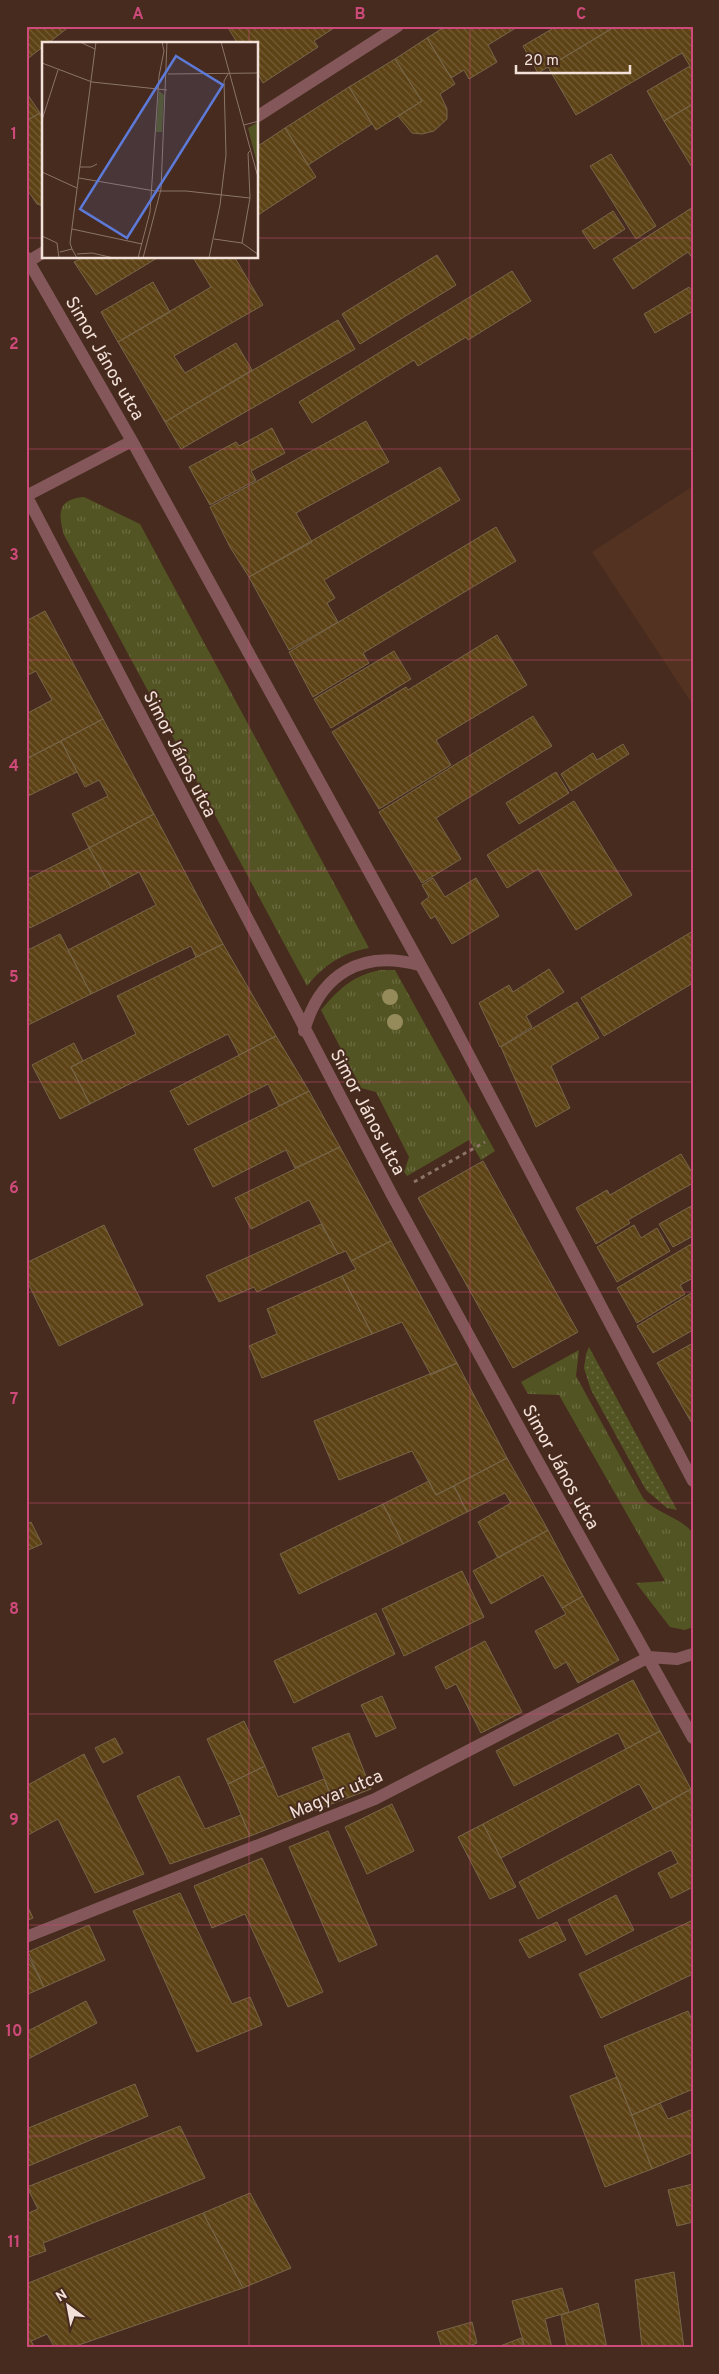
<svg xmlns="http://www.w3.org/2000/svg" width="719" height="2374" font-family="Overpass,sans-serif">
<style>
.built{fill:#533221}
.grass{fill:url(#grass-dots)}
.park{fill:url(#park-tufts)}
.building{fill:url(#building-back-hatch);stroke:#77664a}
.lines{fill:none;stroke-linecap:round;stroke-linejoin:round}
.path{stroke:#8b7368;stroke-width:3;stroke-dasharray:4 4;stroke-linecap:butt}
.minor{stroke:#84585a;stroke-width:12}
.tree{fill:#958b5a}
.grid{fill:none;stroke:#ce4a7a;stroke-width:1;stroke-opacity:0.55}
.labels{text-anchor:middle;stroke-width:4;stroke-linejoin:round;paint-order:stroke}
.street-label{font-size:18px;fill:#f3e1d9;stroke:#462b1e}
.inset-road{fill:none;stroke:#8b7469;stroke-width:1}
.view{fill:#5d7ad8;fill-opacity:0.15;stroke:#5d7ad8;stroke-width:2.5}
.inset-edge{fill:none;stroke:#f3e1d9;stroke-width:2.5}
.neatline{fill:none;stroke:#ce4a7a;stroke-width:2}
.grid-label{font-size:16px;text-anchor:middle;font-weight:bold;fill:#ce4a7a}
</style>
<defs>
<pattern id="grass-dots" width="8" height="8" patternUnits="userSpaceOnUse" patternTransform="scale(1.25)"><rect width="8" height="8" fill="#535423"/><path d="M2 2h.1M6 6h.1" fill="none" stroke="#6c6c42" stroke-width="1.8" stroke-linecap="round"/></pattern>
<pattern id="park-tufts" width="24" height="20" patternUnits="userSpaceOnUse" patternTransform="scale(1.25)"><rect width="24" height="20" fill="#535423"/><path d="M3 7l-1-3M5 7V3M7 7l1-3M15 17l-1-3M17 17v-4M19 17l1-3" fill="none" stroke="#6c6c42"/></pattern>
<pattern id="building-back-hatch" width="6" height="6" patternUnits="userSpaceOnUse" patternTransform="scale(1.25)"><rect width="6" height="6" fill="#5c4215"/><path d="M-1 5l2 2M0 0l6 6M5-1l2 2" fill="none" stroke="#745d36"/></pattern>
</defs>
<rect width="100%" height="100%" fill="#462b1e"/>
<!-- built -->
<path class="built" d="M693,486V705L592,552Z"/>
<!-- grass -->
<path class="grass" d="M589,1347L677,1510L667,1508L646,1490L591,1390L584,1368L586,1354Z"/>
<!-- park -->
<path class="park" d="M84,497L140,524L369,948C342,953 324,965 307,986L64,535C58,514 57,499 84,497Z
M381,970H395L495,1151L481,1160L469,1140L407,1176L404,1172L409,1157L376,1092L361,1088L321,1010C339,989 353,975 381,970Z
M579,1350L576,1376L643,1498C657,1514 679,1516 693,1533V1627L685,1630L670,1627L636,1583L665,1581L559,1395L528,1394L521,1382Z"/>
<!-- building -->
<path class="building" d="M26,26H70L47,44H44V46L26,60Z
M227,26H337L314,41L318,47L263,83L258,74V44H238Z
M446,26H519L488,45L497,62L469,79L464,70L451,78L427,38Z
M557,26H616L538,73L523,46Z
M616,26H693V104L664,121L647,91L690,66L682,53L576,115L548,67Z
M427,38L455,84L440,94L447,109V119L434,131L422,134L412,133L398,116L422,101L395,59Z
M395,59L422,101L376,130L349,87Z
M349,87L372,124L308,165L285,128Z
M26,92L40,113L26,121Z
M693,104V169L664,121Z
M40,113L44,119V206L37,204L26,188V121Z
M285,128L316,177L258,215V146Z
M611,154L656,226L636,239L590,166Z
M693,207V259L688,252L633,289L613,259Z
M613,211L625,229L594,249L582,231Z
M437,255L456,285L360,344L342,314Z
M82,258H157L96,295L74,262Z
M196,258H235L263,305L174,356L185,373L236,343L252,370L165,422L118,342L211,287L194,259Z
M512,271L531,301L468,340L466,337L418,366L414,360L312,423L299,402Z
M153,282L170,312L118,342L101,312Z
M689,287L693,293V311L655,333L644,314Z
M338,320L355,349L181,449L165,422Z
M366,421L389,462L296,513L312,542L249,577L230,547L210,507Z
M272,428L285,453L251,471L256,480L210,505L189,467L236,442L239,446Z
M440,467L460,500L324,580L335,598L327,603L338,622L289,650L249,577Z
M496,527L516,561L363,653L369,663L313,697L289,652Z
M45,611L103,719L26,759V714L52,700L36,671L26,676V621Z
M497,635L527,685L436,740L451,765L379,809L332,732L406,687L408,690Z
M394,651L411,679L331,728L314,699Z
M533,716L552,746L436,818L461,859L422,883L379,812Z
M103,719L154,814L89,848L72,814L108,796L99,780L85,787L61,741Z
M61,741L77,772L26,797V759Z
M623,744L629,754L571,791L561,774L593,753L597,760Z
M556,772L569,793L519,824L506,803Z
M574,801L632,895L576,930L538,869L507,888L487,855Z
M154,814L223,944L196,957L191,946L91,994L68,950L156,905L139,872L111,887L89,848Z
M89,848L111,887L30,928L26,921V880Z
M433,878L445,897L476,878L499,916L452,944L435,916L431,919L421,903L429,897L422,885Z
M693,931V983L604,1036L581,998Z
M60,934L91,994L26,1026V951Z
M223,944L276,1036L239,1055L228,1034L90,1104L71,1067L136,1034L117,996Z
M549,969L564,992L526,1016L532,1027L500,1047L479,1003L509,985L513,992Z
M577,1002L599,1038L551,1066L570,1108L536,1127L501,1047Z
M276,1036L309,1091L279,1106L268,1084L188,1125L170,1091Z
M74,1043L83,1061L71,1067L90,1104L60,1119L32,1065Z
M309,1091L340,1147L295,1168L286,1150L213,1187L194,1149Z
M340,1147L391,1241L351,1261L346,1251L338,1254L309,1200L251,1229L235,1198Z
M681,1154L693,1174V1183L628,1220L630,1223L596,1244L576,1208L607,1190L610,1195Z
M483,1161L578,1332L513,1368L418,1198Z
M693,1205V1236L673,1247L659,1224Z
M321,1224L338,1254L257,1292L254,1287L219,1302L206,1276Z
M104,1225L143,1305L59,1346L26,1279V1263Z
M634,1225L641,1238L657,1228L670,1251L617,1282L597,1247Z
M391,1241L457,1363L431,1375L402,1322L372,1334L342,1276L356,1269L351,1261Z
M693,1243V1278L680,1285L685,1294L637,1323L617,1288Z
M342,1276L372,1334L262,1378L249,1346L277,1334L267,1309Z
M693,1292V1330L653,1353L637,1326Z
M693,1343V1425L657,1363Z
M457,1363L507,1458L436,1495L412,1451L339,1480L314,1421Z
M507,1458L548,1530L498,1558L478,1522L511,1503L505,1493L467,1512L454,1486Z
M429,1481L436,1495L454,1486L467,1512L403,1544L383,1504Z
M383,1504L403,1544L299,1594L280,1554Z
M31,1522L42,1544L26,1551V1524Z
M548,1530L583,1596L562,1608L543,1575L491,1604L473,1571Z
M462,1571L484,1617L404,1656L382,1609Z
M583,1596L619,1660L578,1683L566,1662L555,1669L535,1631L566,1614L562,1608Z
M376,1613L395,1654L294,1703L274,1661Z
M485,1641L522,1712L481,1733L456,1684L446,1689L435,1667Z
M633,1680L660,1731L626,1749L618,1733L514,1786L496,1751Z
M382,1696L396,1728L376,1737L361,1705Z
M244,1721L265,1766L228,1784L207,1739Z
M660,1731L691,1789L654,1810L639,1784L501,1858L483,1824Z
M349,1733L371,1789L334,1803L312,1748Z
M115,1738L123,1753L103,1763L95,1748Z
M84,1754L144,1874L95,1893L58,1819L26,1836V1786Z
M265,1766L278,1797L324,1779L334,1803L250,1836L228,1784Z
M179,1776L205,1829L241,1815L250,1836L170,1864L137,1796Z
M691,1789L693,1887L671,1898L658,1873L678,1863L671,1850L538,1919L519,1882Z
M392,1804L414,1851L367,1874L345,1827Z
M483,1824L516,1887L490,1899L458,1837Z
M328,1831L377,1945L339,1962L289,1847Z
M262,1858L323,1992L288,2007L245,1914L212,1928L194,1886Z
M180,1893L232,2004L250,1997L262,2025L197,2052L133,1911Z
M616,1895L634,1930L586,1955L568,1920Z
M26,1903L33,1918L26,1921Z
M693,1920V1974L601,2018L579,1974Z
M557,1922L566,1940L529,1958L519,1940Z
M89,1925L105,1960L44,1987L28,1952Z
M26,1952L44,1987L26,1995Z
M86,2001L97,2023L26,2060V2032Z
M688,2011L693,2022V2089L632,2115L604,2046Z
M617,2077L652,2169L605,2187L570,2096Z
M135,2084L148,2116L26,2167V2129Z
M660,2103L668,2119L693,2109V2152L652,2169L632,2115Z
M180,2126L205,2178L43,2243L46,2251L26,2258V2214L38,2209L27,2187Z
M693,2184V2222L677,2226L668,2190Z
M250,2193L291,2268L243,2288L203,2213Z
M203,2213L243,2288L70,2348H55L47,2334L31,2341L34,2346L26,2348V2284Z
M674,2272L684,2348H642L635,2280Z
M562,2288L569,2312L545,2319L552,2348H525L512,2301Z
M598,2303L607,2348H567L561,2315Z
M472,2322L477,2343L464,2348H442L437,2332Z
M521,2338L525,2348H495Z"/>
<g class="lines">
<!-- path -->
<path class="path" d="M414,1182L485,1142"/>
<!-- minor -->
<path class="minor" d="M258,116L398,26
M26,257L132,441L442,1004L693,1481
M29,261L44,252
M26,495L392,1195L531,1449L693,1738
M26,496L132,441
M304,1031C320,974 362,949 419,965
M26,1937L375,1799L649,1657L677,1659L693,1654"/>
</g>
<!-- trees -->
<g class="tree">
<circle cx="390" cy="997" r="8"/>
<circle cx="395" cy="1022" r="8"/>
</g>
<!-- grid -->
<path class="grid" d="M249,26V44M470,26V2348M26,238H44M258,238H693M249,258V2348M26,449H693M26,660H693M26,871H693M26,1082H693M26,1292H693M26,1503H693M26,1714H693M26,1925H693M26,2136H693"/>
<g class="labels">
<!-- street labels -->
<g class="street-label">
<text transform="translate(105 358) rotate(60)" y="6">Simor János utca</text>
<text transform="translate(180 754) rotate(63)" y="6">Simor János utca</text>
<text transform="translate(368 1112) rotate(62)" y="6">Simor János utca</text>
<text transform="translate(561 1467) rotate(61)" y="6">Simor János utca</text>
<text transform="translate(336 1794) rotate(-23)" y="6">Magyar utca</text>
</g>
</g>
<!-- overview -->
<g transform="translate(42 42)">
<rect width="216" height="216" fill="#462b1e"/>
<path d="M216,80V126L206,86Z" fill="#535423"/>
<path d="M117,49L122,53L120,90H114Z" fill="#535423"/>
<path class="inset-road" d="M38,0L53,7M179,0L217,139M0,21L50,40L125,48M126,32L217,31M0,78L16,28M202,83L217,79M38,125H49L55,122M0,130L35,146M37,136L113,149H144L208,156M30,187L100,202M0,194L15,201L17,216M172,197L200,201L217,213M200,201L208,156L206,111L208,109M30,207L28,201L54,0M18,210L30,207L35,216M35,212L50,211L72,216M96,216L108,170L117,34L122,9L120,0M101,216L119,147L125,0M167,216L178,163L184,113L182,39L186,32"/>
<path class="view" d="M134,14L181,43L85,196L38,167Z"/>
<rect width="216" height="216" class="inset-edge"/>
</g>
<!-- border -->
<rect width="719" height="2374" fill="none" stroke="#462b1e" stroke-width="55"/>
<!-- north arrow -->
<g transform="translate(68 2306) rotate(328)" stroke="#462b1e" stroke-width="4" paint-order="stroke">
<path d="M0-4L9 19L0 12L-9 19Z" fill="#f3e1d9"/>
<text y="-8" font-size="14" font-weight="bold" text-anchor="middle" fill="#f3e1d9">N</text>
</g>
<!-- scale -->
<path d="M516 65v8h114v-8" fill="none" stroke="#f3e1d9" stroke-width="2.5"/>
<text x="524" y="65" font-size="15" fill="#f3e1d9" stroke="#462b1e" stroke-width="4" paint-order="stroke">20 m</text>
<rect x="28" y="28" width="664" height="2318" class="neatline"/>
<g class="grid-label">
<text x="138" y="19">A</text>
<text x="360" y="19">B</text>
<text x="581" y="19">C</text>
<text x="14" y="139">1</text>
<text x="14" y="349">2</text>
<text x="14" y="560">3</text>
<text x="14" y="771">4</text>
<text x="14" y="982">5</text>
<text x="14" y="1193">6</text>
<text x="14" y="1404">7</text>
<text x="14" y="1614">8</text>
<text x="14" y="1825">9</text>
<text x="14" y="2036">10</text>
<text x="14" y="2247">11</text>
</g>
</svg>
